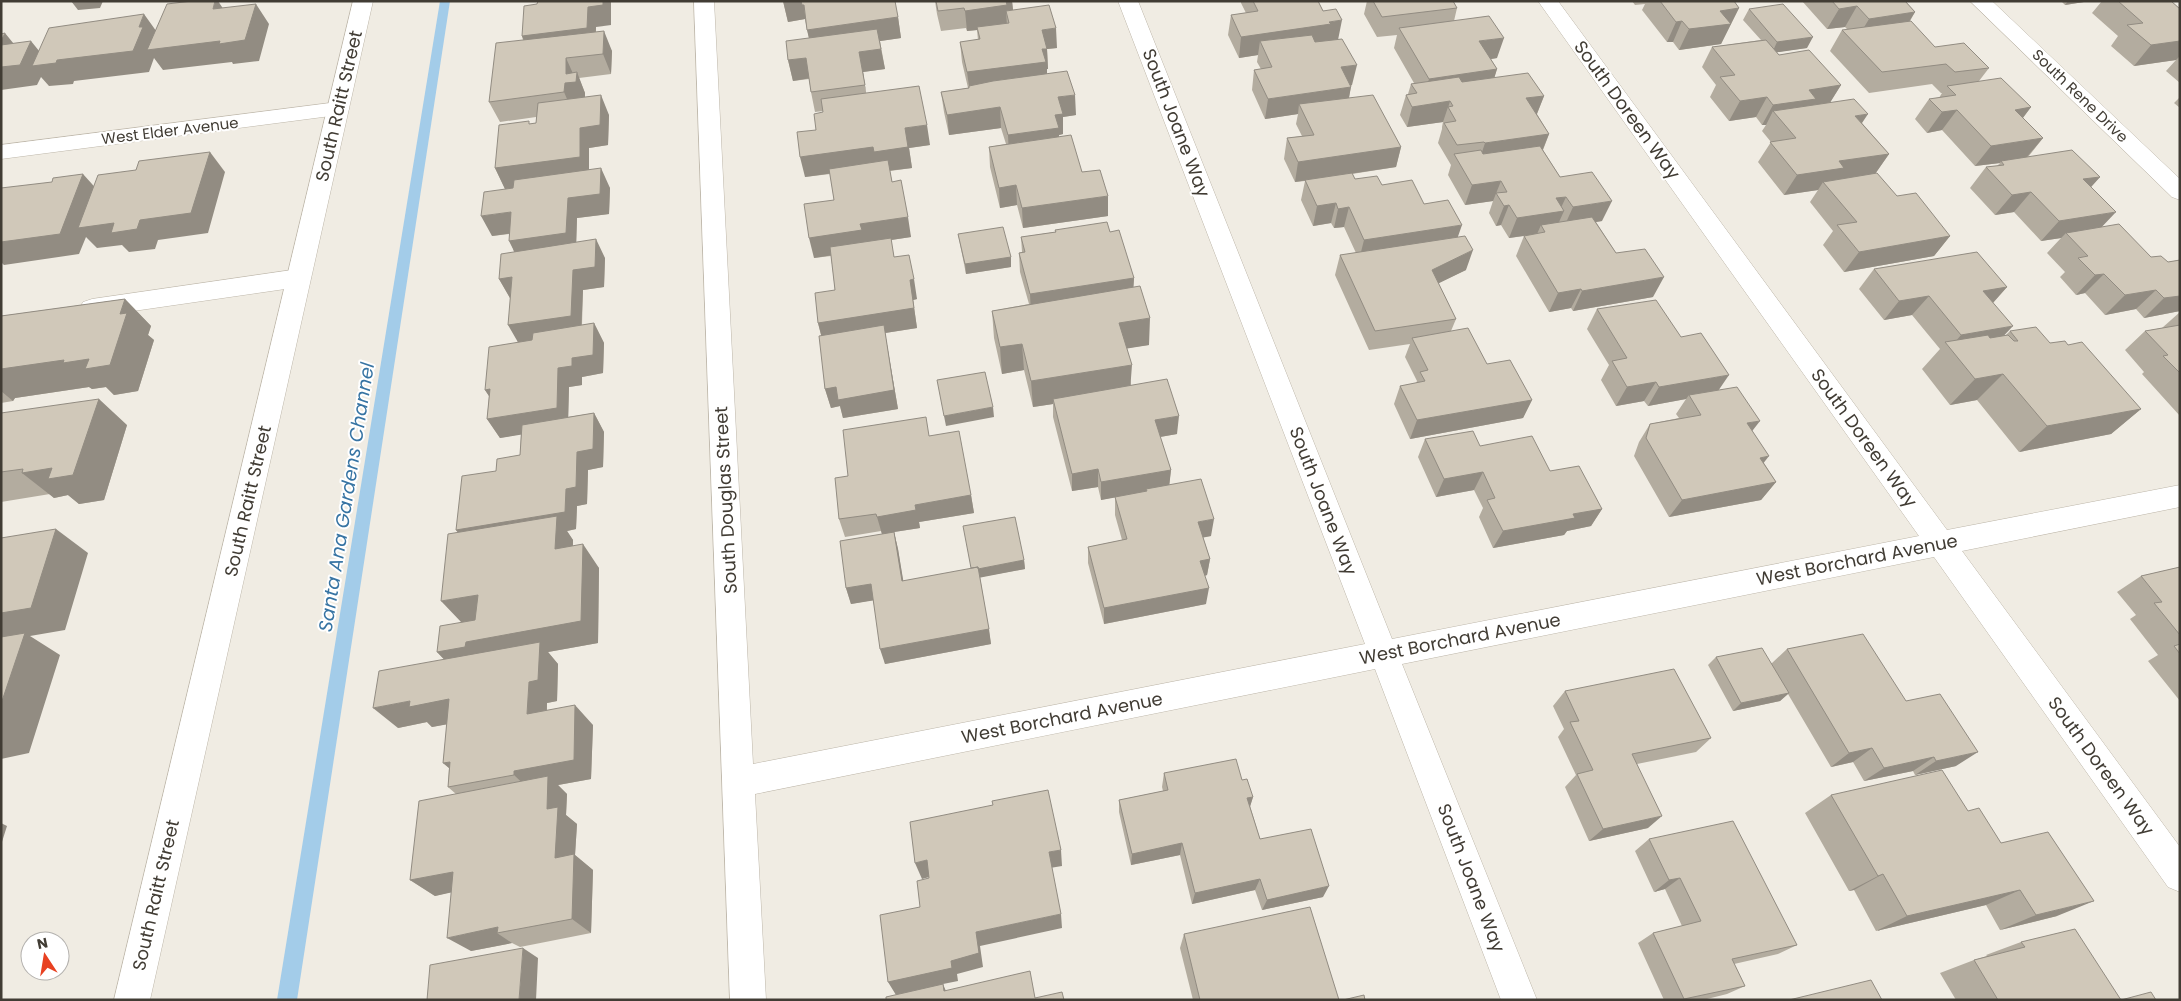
<svg xmlns="http://www.w3.org/2000/svg" width="2181" height="1001" font-family="Poppins,sans-serif">
<style>
.lines{fill:none;stroke-linecap:round;stroke-linejoin:round}
.stream{fill:#a3cce9;fill-rule:evenodd}
.service-casing{stroke:#bdb6a9;stroke-width:1}
.minor-casing{stroke:#bdb6a9;stroke-width:1}
.tertiary-casing{stroke:#bdb6a9;stroke-width:1}
.service{fill:#fff;fill-rule:evenodd}
.minor{fill:#fff;fill-rule:evenodd}
.tertiary{fill:#fff;fill-rule:evenodd}
.wall{fill:#b3ac9f}
.shaded-wall{fill:#928c82}
.building{fill:#d0c8b9;stroke:#928c82}
.labels{text-anchor:middle;stroke-width:4;stroke-linejoin:round;paint-order:stroke}
.far-street-label{font-size:15px;fill:#413c34;stroke:#fff}
.street-label{font-size:18px;fill:#413c34;stroke:#fff}
.water-label{font-size:19px;font-style:italic;fill:#3774a3;stroke:#fff}
</style>
<rect width="100%" height="100%" fill="#f0ece3"/>
<g class="lines">
<!-- stream -->
<path class="stream" d="M440,1H450L297,1000H277Z"/>
<!-- service casing -->
<g class="service-casing">
<path id="service" d="M299,269L307,272L311,278L307,284L299,287L92,317L83,314L80,308L83,302L92,299Z"/>
</g>
<!-- minor casing -->
<g class="minor-casing">
<path id="minor" d="M694,1H714L753,764L1365,644L1118,1H1138L1392,639L1919,536L1538,1H1558L1947,530L2180,485V507L1962,551L2180,847V892L2168,887L1934,557L1402,664L1537,1000H1501L1375,669L755,794L766,1000H730Z
M1970,1H1992L2180,179V200L2172,197Z
M338,102L346,104L349,109L346,114L1,159V145Z"/>
</g>
<!-- tertiary casing -->
<g class="tertiary-casing">
<path id="tertiary" d="M353,1H373L150,1000H114Z"/>
</g>
<!-- service -->
<use href="#service" class="service"/>
<!-- minor -->
<use href="#minor" class="minor"/>
<!-- tertiary -->
<use href="#tertiary" class="tertiary"/>
</g>
<!-- wall -->
<path class="wall" d="M783,1L898,17L901,38L880,41L885,69L863,72L866,93L930,145L909,148L912,168L890,171L892,182L911,237L891,240L894,257L917,299L913,300L917,328L885,333L898,409L843,418L840,406L831,408L825,389L821,335L818,323L835,290L831,256L814,258L834,200L830,174L805,177L816,130L823,112V111L815,112L811,92L809,79L793,81L788,60L809,38L805,19L788,22Z
M935,1H1012L1013,10L1057,48L1047,49L1048,69H1047V74L1076,115L1063,117V134L1059,135V137L1082,172L1108,216L1023,228L1017,205L1000,208L990,167L989,147L1006,144L1001,128L949,135L944,112L941,92L968,88L962,62L960,42L978,40L977,30L967,31L966,28L941,31L937,14Z
M1241,1H1318L1338,39L1352,85L1351,86L1349,98L1401,147L1396,167L1352,174L1355,179L1382,185L1424,204L1458,237L1466,270L1438,283L1456,319L1451,331L1487,364L1532,400L1523,418L1410,439L1394,404L1400,386L1416,383L1417,381L1405,357L1410,344L1369,350L1335,275L1340,255L1356,253L1344,227L1334,228L1331,223L1313,226L1301,200L1305,181L1295,182L1284,159L1287,138L1302,136L1296,124L1298,114L1265,119L1252,90L1254,70L1261,69L1257,62L1258,55L1239,58L1228,35L1231,15L1246,13L1241,3Z
M1367,1H1453L1457,8L1454,21L1497,58L1491,59L1497,69L1494,78L1544,96L1537,114L1549,134L1543,150L1560,177L1602,221L1596,222L1616,253L1653,297L1573,311L1571,308L1549,312L1516,256L1524,236L1509,238L1501,225L1496,226L1489,213L1493,201L1465,205L1448,175L1451,165L1438,143L1442,129V127L1443,122L1407,127L1400,115L1406,95L1408,94L1411,84L1414,83L1394,48L1397,35L1377,37L1364,14Z
M1632,1H1734L1739,8L1721,44L1679,50L1673,42H1667L1642,10L1645,4L1635,5Z
M1802,1H1905L1915,12L1910,21L1935,47L1989,68L1979,81L2031,107L2023,118L2043,138L2028,157L2100,177L2091,187L2102,227L2151,257L2168,262L2180,260V311L2144,318L2136,309L2105,315L2085,293L2076,295L2060,277L2065,272L2047,253L2061,238L2041,241L2014,212L1995,215L1970,188L1986,167L1997,166L2000,163L1975,166L1942,130L1927,133L1915,119L1929,99L1939,98L1942,93H1941L1932,84L1869,93L1830,51L1842,30H1848L1845,27L1827,29Z
M2061,1H2090L2065,5Z
M2102,1H2171L2180,9V83L2166,71L2176,60L2134,66L2111,46L2118,36L2092,13Z
M1749,9L1807,48L1777,52L1779,55L1841,85L1830,102L1862,123L1889,154L1875,174L1897,196L1950,236L1934,256L1844,272L1823,245L1833,231L1810,202L1818,190L1784,195L1758,162L1771,142L1762,131L1766,125H1762L1756,117L1729,121L1710,97L1716,85L1702,67L1712,47L1761,40L1743,20Z
M611,25L596,27V32L612,51L611,74L579,78L585,93V97L609,115L608,145L589,148V169L610,188L609,214L577,218L576,242L605,258L604,287L583,290L582,325L594,323L604,343L603,373L582,377V385L569,387L568,417L594,413L604,432L603,467L588,470L587,504L577,506L576,529L567,531L573,540V546L599,568L598,643L548,652L558,664L557,701L547,703V710L593,725L591,779L558,785L567,794L566,815L577,824L575,855L593,870L591,933L520,947L512,943L471,951L451,892L435,896L410,880L456,794L448,787L449,768L443,763L447,724L432,727L427,722L398,728L444,659L437,652L461,622L458,533L456,530L496,471L520,455L521,434L500,438L487,419L489,396L485,390L518,343L510,298L499,279L514,252L509,234L492,236L505,189L495,168L530,124L536,123V117L500,122L489,102L523,40L522,36Z
M2180,97V108L2174,103Z
M1055,230L1110,232L1134,278L1133,287L1149,345L1127,348L1131,385L1177,434L1160,437L1171,470L1169,485L1211,536L1203,537L1210,559L1207,575L1205,576L1206,604L1104,624L1088,563V547L1122,540L1115,515V497L1101,500L1098,487L1072,491L1053,417V404L1033,407L1024,370L1002,374L994,338L992,311L1029,304L1020,272L1019,253L1022,252L1021,237L1055,232Z
M958,234L1011,257V267L966,274Z
M1874,269L2007,287L1993,303L2004,335H2006L2010,331L2050,343L2068,345L2141,409L2111,434L2019,452L1977,400L1950,405L1922,369L1940,349L1912,315L1884,320L1859,289Z
M125,299L151,326L148,335L154,340L138,391L114,395L106,387L92,389L89,387L15,398L13,401L1,403V316Z
M1597,309L1681,337L1718,390L1752,431L1764,463L1776,482L1761,500L1669,517L1634,456L1639,442L1650,424L1679,418L1676,414L1686,399L1648,406L1644,401L1616,406L1601,380L1609,365L1587,329Z
M2180,312V416L2142,374L2144,372L2125,350L2145,331L2162,328Z
M1,413L127,425L104,500L79,504L68,495L54,498L50,494L1,502Z
M929,436L971,495L974,513L919,522L920,528L894,532L898,549L903,581L1024,560L1025,569L980,577L991,644L885,664L873,600L851,604L846,588L882,534L881,531L845,537L839,519L848,476Z
M1425,439L1480,446L1550,471L1602,509L1591,526L1567,531L1564,535L1493,548L1479,517L1483,508L1474,490L1436,497L1418,457Z
M2180,567V701L2148,661L2158,655L2130,619L2136,615L2117,592L2141,576Z
M1787,649L1906,701L1956,766L1915,775L1913,771L1864,781L1853,762L1831,767L1788,694L1780,701L1733,711L1708,665L1716,657L1772,663Z
M1565,691L1711,738L1696,752L1637,764L1648,828L1589,841L1565,787L1576,775L1558,737L1564,729L1553,706Z
M1164,773L1242,780L1253,797L1250,806L1260,839L1323,897L1262,910L1255,890L1192,904L1180,855L1131,865L1119,812V800L1163,791L1162,787Z
M1831,795L1968,811L2001,843L2057,916L2000,930L1986,905L1876,931L1854,890L1849,891L1805,813Z
M1649,839L1797,945L1778,954L1734,964L1745,986L1727,994L1703,1000H1664L1638,943L1653,933L1682,926L1665,889L1654,892L1635,851Z
M1184,934L1339,1000H1193L1180,948Z
M2021,942L2121,1000H2156H1956L1940,973L1974,960L1987,956L1986,955Z"/>
<!-- shaded-wall -->
<path class="shaded-wall" d="M71,1H103L100,8L78,10Z
M215,1H218L230,19L213,9Z
M603,1H611V25L596,27L595,48L531,57L522,36L588,7Z
M783,1H802L804,5L806,25L805,19L788,22Z
M1004,1H1012L1013,10L1006,11L1007,26L977,27V30L967,31L965,11Z
M2068,1H2090L2065,5Z
M256,4L269,24L259,61L233,64L232,62L163,70L154,58L149,72L74,81L73,84L49,86L41,77L37,85L1,90V40L5,33L22,54L31,41L48,62L57,60L139,27L144,14L159,35Z
M1857,6L1845,27L1827,29L1839,9Z
M1739,8L1721,44L1679,50L1689,29L1720,11Z
M1915,12L1902,33L1857,39L1869,19Z
M898,17L901,38L812,51L807,30Z
M1342,20L1338,40L1327,45L1260,41L1258,55L1239,58L1241,37Z
M1682,21L1673,42H1667L1676,22Z
M1056,28L1057,48L1047,49L1048,69H1047V83L970,93L967,72L1042,30Z
M604,31L612,51L611,74L603,54Z
M1813,37L1807,48L1772,53L1777,42Z
M1504,38L1497,58L1473,62L1479,41Z
M2180,41V56L2176,60L2134,66L2151,45Z
M881,49L885,69L863,72L868,105L859,52Z
M566,58L575,78L577,72L585,93V102L573,113L564,92Z
M806,58L811,78L793,81L788,60Z
M1357,65L1352,85L1337,88L1341,67Z
M1497,69L1491,89L1423,99L1429,79Z
M1841,85L1828,106L1773,111L1766,125H1762L1773,105L1809,90Z
M1351,87L1347,107L1299,104L1298,114L1265,119L1268,99Z
M601,95L609,115L608,145L589,148V177L505,189L495,168L580,128Z
M1075,95L1076,115L1063,117V134L1059,135V148L1009,156L1008,135L1055,115L1058,97Z
M1544,96L1536,116L1526,98Z
M1767,97L1756,117L1729,121L1740,101Z
M1450,101L1448,108V107L1443,122L1407,127L1412,107Z
M1000,107L1001,128L949,135L947,115Z
M2031,107L2015,128V110Z
M1957,110L1942,130L1927,133L1942,112Z
M1868,114L1854,135L1855,116Z
M927,125L930,145L909,148L912,168L878,172L877,167L805,177L800,157L905,128Z
M1549,134L1541,154L1478,164L1485,143Z
M2043,138L2026,158L2001,161L2000,163L1975,166L1991,146Z
M1401,147L1396,167L1295,182L1298,162Z
M210,152L225,172L208,233L158,240L155,249L129,252L122,245L97,248L86,237L79,254L4,265L1,262V242L83,174L101,194L140,220Z
M1889,154L1875,174L1823,182L1818,190L1784,195L1797,175L1839,161Z
M601,168L610,188L609,214L577,218L576,252L519,261L509,241L568,198Z
M2100,177L2082,197L2083,179Z
M1501,181L1493,201L1465,205L1472,185Z
M1016,185L1017,205L1000,208L999,188Z
M2031,192L2014,212L1995,215L2012,195Z
M1108,196V216L1023,228L1022,208Z
M1566,197L1559,212L1564,211L1555,231L1541,225L1537,234L1509,238L1517,218L1556,198Z
M1612,201L1602,221L1564,227L1573,207Z
M1336,203L1331,223L1313,226L1317,206Z
M1509,205L1501,225L1496,226L1504,206Z
M1349,207L1344,227L1334,228L1338,209Z
M511,212L522,232L492,236L481,216Z
M2116,212L2097,232L2066,233L2061,238L2041,241L2059,221Z
M908,217L911,237L891,240L866,250L814,258L809,238L860,224Z
M1462,225L1455,245L1359,260L1364,240Z
M1950,236L1934,256L1844,272L1859,252Z
M596,239L605,258L604,287L583,290L581,335L519,344L508,325L573,270Z
M1473,250L1466,270L1425,290L1432,270Z
M1011,257V267L966,274L965,264Z
M2104,274L2085,293L2076,295L2095,275Z
M512,277L510,298L499,279Z
M1664,277L1653,297L1573,311L1582,291Z
M1134,278L1133,297L1031,313L1030,294Z
M914,279L917,299L913,300L917,328L885,333L898,409L843,418L840,406L831,408L825,389L823,342L818,323L910,280Z
M2007,287L1990,306L1983,291Z
M1581,289L1571,308L1549,312L1558,293Z
M2156,290L2136,309L2105,315L2125,295Z
M1929,296L1912,315L1884,320L1899,301Z
M2180,296V311L2144,318L2164,298Z
M125,299L151,326L148,335L154,340L138,391L114,395L106,387L92,389L89,387L15,398L13,401L1,391V369L120,314Z
M1150,318L1149,345L1118,350L1119,323Z
M594,323L604,343L603,373L582,377V385L569,387L568,427L500,438L487,419L572,358Z
M2013,326L1995,345L1950,348L1961,335Z
M1022,344L1024,370L1002,374L1000,347Z
M1132,365L1130,391L1053,399V404L1033,407L1031,381Z
M2003,374L1977,400L1950,405L1975,379Z
M1729,375L1716,394L1689,395L1686,399L1648,406L1659,387Z
M1656,382L1644,401L1616,406L1627,387Z
M490,389L497,408L485,390Z
M99,399L127,425L104,500L79,504L68,495L54,498L22,473Z
M1532,400L1523,418L1410,439L1417,420Z
M993,407L994,417L946,426L944,416Z
M2141,409L2111,434L2019,452L2047,426Z
M594,413L604,432L603,467L588,470L587,504L577,506L576,529L567,531L573,540L572,573L470,547L456,530L566,489L577,452Z
M1179,416L1177,434L1154,438L1155,420Z
M1760,421L1746,439L1747,423Z
M1769,456L1755,474L1760,458Z
M1098,469V487L1072,491V474Z
M1171,470L1169,488L1146,489V492L1101,500V482Z
M1483,472L1474,490L1436,497L1444,479Z
M1776,482L1761,500L1669,517L1682,500Z
M971,495L974,513L919,522L920,528L894,532L898,549L906,597L882,534L877,517L915,505Z
M1602,509L1591,526L1567,531L1564,535L1493,548L1503,531L1573,514Z
M1214,519L1211,536L1196,539L1198,522Z
M56,529L88,553L65,630L30,636L60,655L29,753L1,759V613Z
M583,544L599,568L598,643L548,652L558,664L557,701L547,703L546,734L527,714L529,682L458,674L437,652L466,642Z
M1210,559L1207,575L1198,577L1200,561Z
M1024,560L1025,569L973,579L971,570Z
M871,584L876,600L851,604L846,588Z
M1209,588L1206,604L1104,624V608Z
M478,595L497,617L462,623L441,601Z
M989,629L991,644L885,664L880,649Z
M1789,693L1780,701L1733,711L1741,703Z
M449,699L471,720L432,727L427,722L398,728L373,708L410,701Z
M575,705L593,725L591,779L558,785L567,794L566,815L577,824L575,855L593,870L591,933L572,919L555,858L547,809L534,794L514,775V771Z
M1872,748L1853,762L1831,767L1849,753Z
M1978,752L1956,766L1915,775L1936,761Z
M1934,757L1913,771L1864,781L1884,768Z
M450,762L466,782L443,763Z
M1253,797L1249,810L1247,798Z
M1662,816L1648,828L1589,841L1603,829Z
M1,823L7,826L1,845Z
M1182,843L1180,855L1131,865L1132,854Z
M1061,850L1062,866L1050,868L1049,852Z
M927,860L933,876L922,879L915,863Z
M453,872L476,887L435,896L410,880Z
M1883,874L1854,890L1849,891L1878,876Z
M1680,878L1665,889L1654,892L1669,880Z
M1260,879L1255,890L1192,904L1195,893Z
M1329,886L1323,897L1262,910L1267,900Z
M2020,890L1986,905L1876,931L1907,916Z
M2094,901L2057,916L2000,930L2036,915Z
M1061,914L1062,928L980,946L983,967L957,974L958,981L943,984L948,996L896,995L888,982L951,961L976,932Z
M498,927L497,933L512,943L471,951L447,938Z
M523,948L538,958L536,1000H519Z"/>
<!-- building -->
<path class="building" d="M192,1H215L213,9L256,4L245,40L219,44L220,41L147,50L167,4Z
M538,1H603V5L588,7L587,28L522,36L524,6L537,4Z
M801,1H895L898,17L807,30L804,5H802Z
M936,1H1006L1007,5L965,11L964,8L938,11Z
M1253,1H1318L1323,11L1336,9L1342,20L1329,22L1331,24L1241,37L1231,15L1258,11Z
M1373,1H1453L1457,8L1382,17Z
M1660,1H1734L1739,8L1720,11L1731,24L1689,29L1682,21L1676,22Z
M1832,1H1905L1915,12L1869,19L1857,6L1839,9Z
M2118,1H2171L2180,9V41L2151,45L2127,25L2143,23Z
M1783,4L1813,37L1777,42L1749,9Z
M1049,5L1056,28L1042,30L1047,49H1042L1046,62L967,72L960,42L980,39L977,27L1009,23L1006,11Z
M144,14L139,27H143L133,51L57,60L56,63L32,66L49,28Z
M1489,16L1504,38L1479,41L1497,69L1429,79L1399,28Z
M1911,21L1935,47L1964,43L1989,68L1955,72L1946,64L1882,72L1842,30Z
M877,29L881,49L859,52L865,85L811,92L806,58L788,60L786,41Z
M604,31L603,54L566,58V74L577,72L576,82L565,83L564,92L489,102L496,43Z
M5,33L1,41V34Z
M1312,35L1315,42L1342,39L1357,65L1341,67L1351,87L1268,99L1254,70L1272,67L1260,41Z
M1766,40L1779,55L1809,50L1841,85L1809,90L1816,99L1773,105L1767,97L1740,101L1720,77L1735,75L1712,47Z
M31,41L20,65L1,67V45Z
M1067,71L1075,95L1058,97L1063,114L1055,115L1059,128L1008,135L1000,107L947,115L941,92L969,88V86L993,81Z
M1528,73L1544,96L1526,98L1549,134L1485,143L1484,142L1457,145L1444,123L1456,121L1448,107L1453,106L1450,101L1412,107L1406,95L1417,93L1411,84L1459,77L1462,82Z
M2001,78L2031,107L2015,110L2043,138L1991,146L1957,110L1942,112L1929,99L1956,95L1947,86Z
M919,86L927,125L905,128L908,147L874,152L873,147L800,157L797,132L816,130L814,114L823,112L821,99Z
M601,95L600,125L580,128V157L495,168L499,125L529,121V124L536,123L538,103Z
M1373,95L1401,147L1298,162L1287,138L1314,135L1299,104Z
M1854,99L1868,114L1855,116L1889,154L1839,161L1844,168L1797,175L1770,142L1796,138L1773,111Z
M1071,135L1082,172L1100,170L1108,196L1022,208L1016,185L999,188L989,147Z
M1540,146L1560,177L1592,172L1612,201L1573,207L1566,197L1556,198L1564,211L1517,218L1509,205L1504,206L1496,193L1507,192L1501,181L1472,185L1454,154L1481,150L1483,154Z
M2072,150L2100,177L2083,179L2116,212L2059,221L2031,192L2012,195L1986,167L2004,165L2001,161Z
M210,152L191,213L140,220L137,229L111,233L114,223L78,228L98,175L136,170L139,161Z
M888,160L892,182L901,180L908,217L860,224L862,230L809,238L804,204L834,200L829,169Z
M601,168L600,194L568,198L566,233L509,241L511,212L481,216L484,192L513,188L514,180Z
M1352,173L1355,179L1377,176L1382,185L1412,180L1424,204L1448,200L1462,225L1364,240L1349,207L1338,209L1336,203L1317,206L1305,180Z
M1877,173L1897,196L1916,193L1950,236L1859,252L1837,225L1857,222L1823,182Z
M83,174L60,234L1,242V188L52,182L53,178Z
M1592,217L1616,253L1645,249L1664,277L1582,291L1581,289L1558,293L1524,236L1545,232L1541,225Z
M1107,222L1110,232L1119,230L1134,278L1030,294L1019,253L1025,252L1021,237L1056,232L1055,230Z
M2119,224L2151,257L2161,256L2168,262L2180,260V296L2164,298L2156,290L2125,295L2104,274L2095,275L2078,258L2088,256L2066,233Z
M1003,227L1011,257L965,264L958,234Z
M1465,236L1473,250L1432,270L1456,319L1375,331L1340,255Z
M891,238L894,257L909,255L914,279L910,280L914,308L818,323L815,293L835,290L830,247Z
M596,239L595,267L573,270L571,316L508,325L512,277L499,279L501,254Z
M1977,252L2007,287L1983,291L2013,326L1961,335L1929,296L1899,301L1874,269Z
M1140,286L1150,318L1119,323L1132,365L1031,381L1022,344L1000,347L992,311Z
M125,299L120,314L127,313L110,365L85,369L89,359L63,363L64,360L1,369V316Z
M1656,300L1681,337L1701,333L1729,375L1659,387L1656,382L1627,387L1612,361L1627,358L1597,309Z
M594,323L593,355L572,358V366L558,368L557,408L487,419L490,389L485,390L489,347L532,340L533,333Z
M884,325L894,390L838,400L836,387L825,389L819,336Z
M2180,325V373L2163,356L2168,355L2145,331Z
M2036,327L2050,343L2065,341L2068,345L2082,342L2141,409L2047,426L2003,374L1975,379L1945,342L1988,335L1990,338L2008,335L2014,341H2018L2010,331Z
M1468,328L1487,364L1510,360L1532,400L1417,420L1400,386L1425,381L1420,372L1428,370L1412,338Z
M985,372L993,407L944,416L937,380Z
M1167,379L1179,416L1155,420L1171,470L1101,482L1098,469L1072,474L1053,399Z
M1737,387L1760,421L1747,423L1769,456L1760,458L1776,482L1682,500L1646,438L1650,424L1701,415L1689,395Z
M99,399L73,475L48,479L52,468L22,473L23,469L1,472V413Z
M594,413L593,449L577,452L576,487L566,489L565,512L456,530L462,476L496,471L497,459L520,455L522,425Z
M926,417L929,436L959,431L971,495L915,505L916,510L877,517L876,514L839,519L835,478L848,476L843,430Z
M1473,431L1480,446L1532,436L1550,471L1579,466L1602,509L1573,514L1575,518L1503,531L1487,500L1495,498L1483,472L1444,479L1425,439Z
M1201,479L1214,519L1198,522L1210,559L1200,561L1209,588L1104,608L1088,547L1127,539L1115,497L1147,491L1146,489Z
M557,516L555,549L583,544L581,621L466,642L465,647L437,652L440,626L475,620L478,595L441,601L448,534Z
M1015,517L1024,560L978,569V567L971,568L963,526Z
M56,529L31,608L1,613V538Z
M894,532L902,581L978,567L989,629L880,649L871,584L846,588L840,541Z
M2180,567V635L2154,603L2162,602L2141,576Z
M25,633L1,704V637Z
M1863,634L1906,701L1940,694L1978,752L1936,761L1934,757L1884,768L1872,748L1849,753L1787,649Z
M540,642L538,680L529,682L527,714L575,705L574,760L514,771V775L448,787L450,762L443,763L449,699L409,707L410,701L373,708L379,671Z
M2180,644V654L2174,646Z
M1762,648L1789,693L1741,703L1716,657Z
M1674,669L1711,738L1632,754L1662,816L1603,829L1577,774L1593,770L1570,722L1579,721L1565,691Z
M1236,759L1242,780L1247,779L1253,797L1247,798L1260,839L1311,829L1329,886L1267,900L1260,879L1195,893L1182,843L1132,854L1119,800L1168,790L1164,773Z
M1942,770L1968,811L1979,808L2001,843L2048,832L2094,901L2036,915L2020,890L1907,916L1883,874L1878,876L1831,795Z
M548,776L547,809L558,807L555,858L574,854L572,919L497,933L498,927L447,938L453,872L410,880L419,801Z
M1048,790L1061,850L1049,852L1061,914L976,932L979,953L951,961L952,968L888,982L880,915L920,907L917,881L929,878L927,860L915,863L910,822L993,805L992,801Z
M1733,821L1797,945L1732,959L1745,986L1684,999L1653,933L1701,921L1680,878L1669,880L1649,839Z
M1310,907L1339,1000H1200L1184,934Z
M2075,929L2121,1000L2151,992L2156,1000H1998L1974,960L2025,947L2021,942Z
M523,948L519,1000H427L430,965Z
M1030,971L1035,998L1062,992L1064,1000H886V997L943,984L944,991Z
M1871,980L1882,1000H1789Z
M1364,995L1365,1000H1343Z"/>
<g class="labels">
<!-- far-street labels -->
<g class="far-street-label">
<text transform="translate(2080 96) rotate(44)" y="5">South Rene Drive</text>
<text transform="translate(170 131) rotate(-7)" y="5">West Elder Avenue</text>
</g>
<!-- street labels -->
<g class="street-label">
<text transform="translate(339 106) rotate(-77)" y="6">South Raitt Street</text>
<text transform="translate(1627 110) rotate(54)" y="6">South Doreen Way</text>
<text transform="translate(1176 123) rotate(69)" y="6">South Joane Way</text>
<text transform="translate(1864 438) rotate(54)" y="6">South Doreen Way</text>
<text transform="translate(726 500) rotate(-93)" y="6">South Douglas Street</text>
<text transform="translate(248 501) rotate(-77)" y="6">South Raitt Street</text>
<text transform="translate(1323 501) rotate(69)" y="6">South Joane Way</text>
<text transform="translate(1857 560) rotate(-11)" y="6">West Borchard Avenue</text>
<text transform="translate(1460 639) rotate(-11)" y="6">West Borchard Avenue</text>
<text transform="translate(1062 718) rotate(-11)" y="6">West Borchard Avenue</text>
<text transform="translate(2101 766) rotate(54)" y="6">South Doreen Way</text>
<text transform="translate(1471 878) rotate(69)" y="6">South Joane Way</text>
<text transform="translate(156 895) rotate(-77)" y="6">South Raitt Street</text>
</g>
<!-- water labels -->
<g class="water-label">
<text transform="translate(346 497) rotate(-81)" y="7">Santa Ana Gardens Channel</text>
</g>
</g>
<!-- border -->
<rect width="2181" height="1001" fill="none" stroke="#413c34" stroke-width="5"/>
<!-- north arrow -->
<g transform="translate(45 956) rotate(348)"><circle r="24" fill="#ffffff" stroke="#b3b1ae"/>
<path d="M0-4L9 19L0 12L-9 19Z" fill="#e84121"/>
<text y="-8" font-size="14" font-weight="bold" text-anchor="middle" fill="#413c34">N</text>
</g>
</svg>
